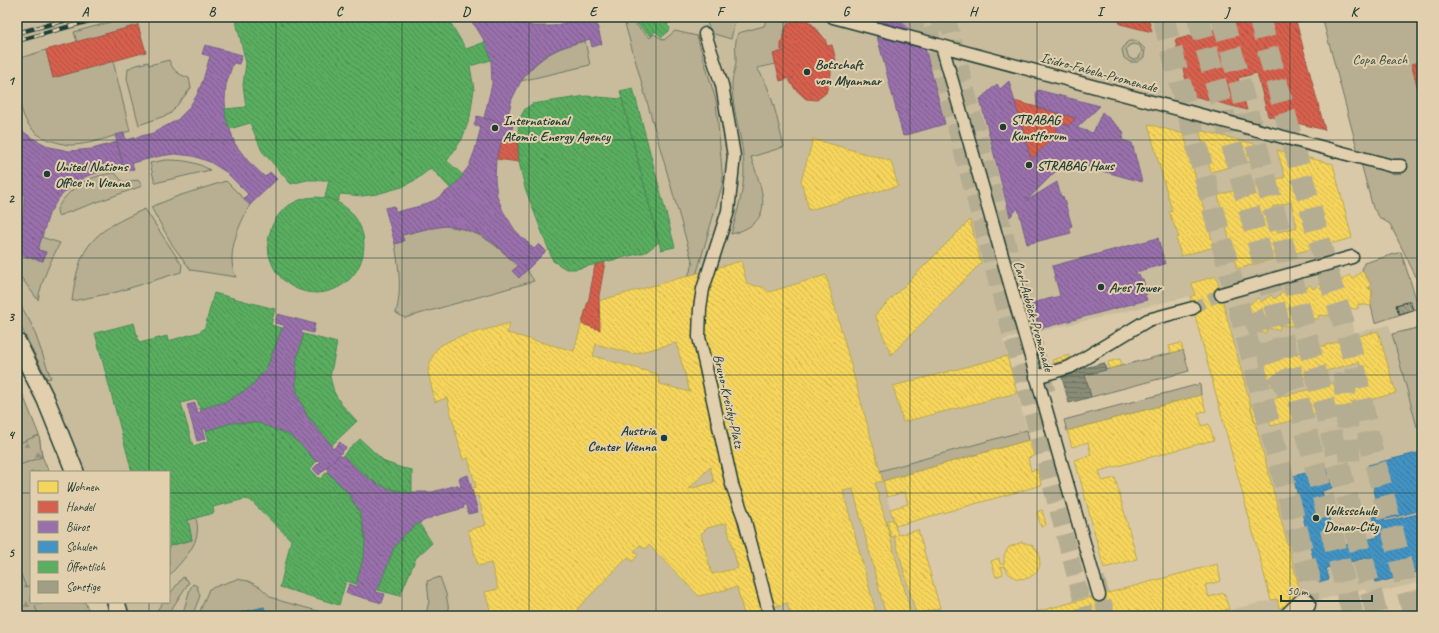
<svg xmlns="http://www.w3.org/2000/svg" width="1439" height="633" font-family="Caveat,sans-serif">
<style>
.built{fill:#c9bc9d}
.green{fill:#b8af93;stroke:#6c7664;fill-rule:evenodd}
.forest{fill:url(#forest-firs);stroke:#6c7664}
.water{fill:url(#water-rules);stroke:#5f6c5c}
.homes{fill:url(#homes-back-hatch);stroke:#b6a750;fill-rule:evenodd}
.shops{fill:url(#shops-back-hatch);stroke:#9f5646}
.offices{fill:url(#offices-back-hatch);stroke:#746187}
.schools{fill:url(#schools-back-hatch);stroke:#387998}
.public{fill:url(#public-back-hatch);stroke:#488c54}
.building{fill:url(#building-back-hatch);stroke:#1f3d34}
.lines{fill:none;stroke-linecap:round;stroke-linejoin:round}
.street-tunnel{stroke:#b5ad91;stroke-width:12;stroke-dasharray:12 6;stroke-linecap:butt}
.secondary-tunnel{stroke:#b5ad91;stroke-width:17;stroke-dasharray:17 8;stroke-linecap:butt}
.highway-tunnel{stroke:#b5ad91;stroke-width:22;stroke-dasharray:22 11;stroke-linecap:butt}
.street-casing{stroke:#1f3d34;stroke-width:15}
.secondary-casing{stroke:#1f3d34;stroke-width:20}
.highway-casing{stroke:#1f3d34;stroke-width:25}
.street{stroke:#e2cfad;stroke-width:12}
.secondary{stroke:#e2cfad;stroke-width:17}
.highway{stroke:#e2cfad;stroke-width:22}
.rail-casing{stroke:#1f3d34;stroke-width:4.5}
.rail{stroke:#e2cfad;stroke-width:3;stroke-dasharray:9;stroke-linecap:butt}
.grid{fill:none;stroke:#1f3d34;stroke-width:1;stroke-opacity:0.55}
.poi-dot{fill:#1f3d34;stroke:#e2cfad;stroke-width:1.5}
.labels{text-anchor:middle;stroke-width:4;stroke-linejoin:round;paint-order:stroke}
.park-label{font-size:14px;fill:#2e483e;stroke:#e2cfad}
.poi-label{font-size:14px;font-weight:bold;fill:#1f3d34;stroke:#e2cfad;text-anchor:start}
.street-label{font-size:14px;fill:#1f3d34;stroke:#e2cfad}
.neatline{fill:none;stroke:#1f3d34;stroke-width:1.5}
.grid-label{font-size:13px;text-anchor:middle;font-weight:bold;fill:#1f3d34}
</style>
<defs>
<pattern id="forest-firs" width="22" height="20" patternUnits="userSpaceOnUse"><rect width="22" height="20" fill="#b8af93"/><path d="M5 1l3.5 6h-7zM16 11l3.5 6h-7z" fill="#959079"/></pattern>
<pattern id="water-rules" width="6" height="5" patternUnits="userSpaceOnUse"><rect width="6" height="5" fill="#898c76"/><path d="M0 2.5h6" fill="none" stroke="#6f7462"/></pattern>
<pattern id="homes-back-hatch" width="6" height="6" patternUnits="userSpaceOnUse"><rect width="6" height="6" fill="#f6d55c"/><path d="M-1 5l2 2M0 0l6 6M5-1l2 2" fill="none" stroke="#d2b851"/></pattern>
<pattern id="shops-back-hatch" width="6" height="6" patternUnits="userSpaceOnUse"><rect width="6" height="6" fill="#d6604d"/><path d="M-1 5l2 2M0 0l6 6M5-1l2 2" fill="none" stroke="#ad5041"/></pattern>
<pattern id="offices-back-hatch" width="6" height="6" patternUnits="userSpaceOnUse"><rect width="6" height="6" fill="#9970ab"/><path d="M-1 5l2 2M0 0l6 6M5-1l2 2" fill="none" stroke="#7c5d8c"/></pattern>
<pattern id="schools-back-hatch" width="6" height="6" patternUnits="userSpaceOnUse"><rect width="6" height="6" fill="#4393c3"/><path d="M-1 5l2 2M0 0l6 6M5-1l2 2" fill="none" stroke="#37799f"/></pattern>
<pattern id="public-back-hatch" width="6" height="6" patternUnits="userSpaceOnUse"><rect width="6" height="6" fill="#5aae61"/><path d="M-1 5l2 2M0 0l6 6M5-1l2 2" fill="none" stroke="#4a8f51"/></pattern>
<pattern id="building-back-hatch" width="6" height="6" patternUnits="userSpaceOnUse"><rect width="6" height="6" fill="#a09e84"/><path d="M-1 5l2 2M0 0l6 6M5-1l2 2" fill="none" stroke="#82826d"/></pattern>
</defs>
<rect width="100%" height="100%" fill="#dac9a8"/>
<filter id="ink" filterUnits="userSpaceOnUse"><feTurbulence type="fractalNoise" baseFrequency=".025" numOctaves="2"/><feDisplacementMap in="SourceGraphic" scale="8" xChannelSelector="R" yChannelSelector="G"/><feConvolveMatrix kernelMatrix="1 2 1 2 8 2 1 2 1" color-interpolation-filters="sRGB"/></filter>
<g filter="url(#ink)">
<!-- built -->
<path class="built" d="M17,17H1268L1355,333L1389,325L1417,427L1422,426V582L1371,594L1363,589L1280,610L1281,616H1203L1277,599L1279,608L1248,398L1216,276L1192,283L1195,295L1003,340L1027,430L880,471L893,519L886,521L891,537L895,536L916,614L940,608L943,616H130L125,602H169V472H84L57,402L17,319Z"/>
<!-- green -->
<path class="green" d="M129,17H151L137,21L138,25L77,42L74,32Z
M623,17H627L650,38L654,34L664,40L675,31L697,36L716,101L723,182L693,286L688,276L693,264Z
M705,17H736L731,39L711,33Z
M767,17L788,23L783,34L781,49L786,48V50L776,64L757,68C773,90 777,121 784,147L751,157C762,191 778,222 731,234C737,213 744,191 744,169C744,141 733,115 732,87C731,78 736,69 736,60C736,49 734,45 738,33L764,26Z
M1322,17H1422V289L1390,224L1380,218L1373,208Z
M585,41L590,65L521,81C539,57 555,48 585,41Z
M1129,41H1137L1145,49L1144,57L1138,62H1130L1124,58L1122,50L1126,43ZM1133,44L1139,45L1142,50L1139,58L1134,60L1129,58L1126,50L1128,46Z
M46,50L53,78L113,61L130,131C112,136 90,145 71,145C66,145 60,143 56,142C16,134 17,91 17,59Z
M169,60C173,71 178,74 189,78L191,88L170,114L139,125L127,79L128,69L133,66L148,62L149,65Z
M165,160C182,160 195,161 210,170L155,183L150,163Z
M115,173L123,182L138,180L142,186L58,216L57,209C69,187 90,175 115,173Z
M226,181L250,205C239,225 225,255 236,277L191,270L173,246L151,207L178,196Z
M145,209L182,265L181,272L117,292L72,301C79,243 93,232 145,209Z
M445,226C479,230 494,243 518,266L513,271L519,278L527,270L534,281L405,318L396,313C402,290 399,268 395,244L404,241L402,235L426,229Z
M41,237L60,243C50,262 42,279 38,300L17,272V254L43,261L46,252L38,250Z
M1401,252L1419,308L1375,323L1371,306L1372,290L1369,289L1368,287L1371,284L1362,271L1364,263Z
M17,299L32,325L51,378L47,379L17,319Z
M1031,321L1045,371L1040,373L1026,323Z
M1422,327V426L1417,427L1392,334Z
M1183,350L1189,371L1091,397L1085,375Z
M17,380L39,435L42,456L49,472H31V602H85L91,616H17Z
M1200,384L1201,395L1067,431L1064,420Z
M1027,430L1029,440L883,481L880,471Z
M196,518C203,543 184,558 169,576V546L192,540L188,520Z
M183,577L189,582L167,616H153L163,602H169V595Z
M440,577L446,594L450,616H419L426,614L429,601L427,581Z
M237,579L248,581L260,587L271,597L281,601L336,616H267L264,607L228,616H198L209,589Z
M193,584L197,586L200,596L192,616H182L190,589Z"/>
<!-- forest -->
<path class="forest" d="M39,435L42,457L17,466V444Z
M17,565L26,587L31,585V602H46L35,606L39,616H17Z"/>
<!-- water -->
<path class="water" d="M1104,363L1106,370L1085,375L1091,397L1069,403L1061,374Z"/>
<!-- homes -->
<path class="homes" d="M1148,124L1184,134L1214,247L1181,256L1176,238L1179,237L1169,212L1172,211Z
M1199,130L1255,144L1259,159L1211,172Z
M813,139L891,161L898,186L809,210L801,181Z
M1277,150L1333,164L1352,238L1237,269L1218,195L1285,177ZM1291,202L1297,227L1278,232L1272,207Z
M970,220L981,263L891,355L875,315Z
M741,261L747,284L763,287L769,292L826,275L883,481L875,483L912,616H886L853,489L843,491L877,616H791L787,603L744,615L737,587L699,596L649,545L645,549L640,545L634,551L638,555L632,562L628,557L577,609L584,616H492L485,592L498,589L491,563L478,566L468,530L486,525L478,496L474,497L471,488L476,487L468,458L463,460L447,398L435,402L428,372L429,365L435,351L441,345L455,338L510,323L507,333L574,351L588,300L598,301ZM676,343L690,392L660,384L657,374L593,356L596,344L633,354ZM710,467L714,482L689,489ZM726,523L738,568L712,574L701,534L707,528Z
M1362,271L1371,284L1368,287L1369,289H1372L1371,306L1358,304V309L1345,308V312L1332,311V316L1319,315L1318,319L1306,318L1305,323L1293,321L1292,326L1280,325L1279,330L1267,328L1266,333L1253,332L1246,307L1258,298L1261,302L1271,295L1274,299L1284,291L1287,295L1297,288L1300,292L1310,285L1313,289L1323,281L1326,285L1336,278L1339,282L1349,275L1352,279Z
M1216,276L1303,602L1279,608L1277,599L1271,600L1190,297L1195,295L1192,283Z
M1378,331L1396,393L1271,426L1269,419L1255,423L1250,405L1364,375L1359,362L1267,387L1260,363Z
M1181,343L1183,350L1171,353L1169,346Z
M1069,355V359L1053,363L1052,360Z
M1007,356L1017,393L903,422L893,386Z
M1120,359L1122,365L1109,369L1108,362Z
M1201,395L1206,411L1198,413L1202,426L1209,424L1214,440L1099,471L1102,481L1115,478L1137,559L1104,568L1075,460L1091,455L1088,442L1072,447L1067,431Z
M1029,440L1034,456L1028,458L1031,471L1037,469L1042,485L896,526L890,509L908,504L905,492L887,497L883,481Z
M1042,510L1046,525L1041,527L1037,512Z
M893,519L898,535L918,530L940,608L916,614L894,536L891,537L887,521Z
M1022,542L1032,545L1039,553L1040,565L1037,572L1029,578L1017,579L1009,574L1004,566L1001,567L1003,574L996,577L991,561L999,558L1000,564H1004V555L1009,547Z
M1217,564L1221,581L1205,585L1209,597L1224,593L1229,609L1203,616H1021Z"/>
<!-- shops -->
<path class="shops" d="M1118,17H1148L1152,32L1120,24Z
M1261,17H1295L1325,130L1268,116L1257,73L1238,78L1247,110L1190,95L1175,40Z
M801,18L806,19L814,26L825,39L827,46L832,45L836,60L831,61V74L826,93L817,100L806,99L795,89L789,80L794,77L780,81L773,54L786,50V48L781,50V44L787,25L794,19Z
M138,25L146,52L53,78L46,50Z
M1422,61V103L1411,64Z
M1014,101L1037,107L1076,118L1068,126L1055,122L1058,133L1031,160Z
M517,139L519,162L496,159L502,140Z
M605,262L599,296L600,330L582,324L589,298L595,265Z"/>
<!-- offices -->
<path class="offices" d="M467,17H506L533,26H553L585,17H595L602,44L592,47L590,39L560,48L545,56L532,67L521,81L512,99L506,124L484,118L492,84L491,60L485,42L476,27Z
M872,17H917L945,124L903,136Z
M205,45L242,55L239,64L233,63L226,85L225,100L226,118L235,144L248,161L265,177L270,172L277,179L250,205L243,199L248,194L226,172L210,162L193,156L175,154L160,156L132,163L134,169L125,172L115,135L124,133L126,140L153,133L177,120L188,109L197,95L203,80L210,56L202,54Z
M1009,81L1031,160L1058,133L1055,122L1068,126L1076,118L1037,107L1036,92L1038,90L1100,106L1077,128L1093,133L1102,112L1124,132L1122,140L1132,143L1142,182L1066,161L1026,201L1057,182L1061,197L1063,196L1072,226L1069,227L1071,233L1027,244L1018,208L1010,217L980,99L997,84L1000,89Z
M477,116L513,126L510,136L504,134L496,159L495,179L497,196L503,211L515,230L534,249L539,244L546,251L519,278L512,271L518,266L496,245L481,235L461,228L445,226L426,229L402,235L404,241L395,244L385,208L394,206L396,212L420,206L435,200L455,185L469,166L475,150L481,127L474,125Z
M17,127L32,138L50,147L69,151L92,149L117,142L123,165L87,176L72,185L58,199L49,214L38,250L46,252L43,261L17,254V239L23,216L24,196L21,178L17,169Z
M1158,238L1165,264L1136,272L1137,275L1139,274L1141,279H1143L1147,294L1145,295L1147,300L1039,329L1032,303L1060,296L1052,266Z
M278,314L315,324L313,333L302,330L301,333L304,334L297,359L296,373L298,395L308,417L332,445L331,446L333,449L340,442L346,448L319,475L313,469L320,462L318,460L316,462L301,445L287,434L258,423H232L206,431L205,428L202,429L205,439L197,441L187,405L195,403L198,413L201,412L200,409L227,401L250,387L266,369L282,328H284V325L275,323Z
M339,455L342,457L343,455L369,479L391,489L402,492H432L457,485L458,487H461L459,478L468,475L478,512L468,514L466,505H463L464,508L435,516L419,523L404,535L394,548L378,590L376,589L375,592L385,594L382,603L346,593L349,584L358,587V585L356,584L364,554L365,539L363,525L354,502L347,492L327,472L328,470L326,468Z"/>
<!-- schools -->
<path class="schools" d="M1421,452L1422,510L1383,520L1384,522L1422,513V571L1376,583L1370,557L1326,568L1329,579L1319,582L1293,476L1327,468L1332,488L1322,491L1336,547L1378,537L1373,517L1380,515L1368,465Z
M264,607L267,616H227Z"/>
<!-- public -->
<path class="public" d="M235,17H447L466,49L485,42L491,60L470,66L474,89L470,117L462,139L447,161L463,175L451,189L431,168L417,179L402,187L377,194L362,196L340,194L338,201L325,197L329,180H307L291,184L262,151L250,123L230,129L226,118L225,109L246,107L243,85L246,63Z
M629,17H674L667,25L670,28L669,31L662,37L655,31L651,36Z
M633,88L675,247L661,250L620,91Z
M586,96L622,99L659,242L646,252L576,269H566L553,261L525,188L519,162L518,121L525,109L532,104Z
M268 245a48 48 0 1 1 96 0a48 48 0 1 1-96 0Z
M214,293L275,309L271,325L282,328L266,369L250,387L227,401L200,409L197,399L181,403L193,446L209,441L206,431L232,423H258L287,434L301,445L316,462L310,469L320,479L327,472L347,492L360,513L365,539L364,554L356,584L346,581L339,605L280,587L291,540L250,500L245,499L213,507L214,513L188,520L192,540L169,546V472H132L95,333L134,323L139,343L167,336L168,341L200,332L205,327Z
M304,334L337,343L330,377L334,392L341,404L357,421L332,445L308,417L298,395L296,383L297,359Z
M360,439L385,462L402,468L412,470V493L391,489L378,484L361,472L343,455Z
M419,523L432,543L416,558L400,596L378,590L394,548L404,535Z"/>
<!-- building -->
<path class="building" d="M1410,301L1413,310L1399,314L1396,305Z"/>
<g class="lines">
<!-- street-tunnel -->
<path class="street-tunnel" d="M1193,308L1221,294
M1099,595L1105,616"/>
<!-- secondary-tunnel -->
<path class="secondary-tunnel" d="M910,17C917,27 929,30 939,23
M947,17L1047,392
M929,27L1086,616
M1096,578L1107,616"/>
<!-- highway-tunnel -->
<path class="highway-tunnel" d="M1163,17L1309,576L1308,595L1304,604
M1198,17L1267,276L1353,616
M1222,17L1290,270L1377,616
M1259,17L1331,284L1349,339L1370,442L1414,616
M1252,312L1272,364L1289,393
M1344,373L1350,468"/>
<!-- street casing -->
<g class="street-casing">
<path id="street" d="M833,17L1392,166H1401
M705,34L722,85L734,156L728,211L703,289L700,308L699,337L732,485L744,518L770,616
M942,46L1099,595
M1221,294L1352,257
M1036,377L1070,367L1148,320L1193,308"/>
</g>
<!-- secondary casing -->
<g class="secondary-casing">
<path id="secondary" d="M17,342L46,400L75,472
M116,602L120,616"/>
</g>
<!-- highway casing -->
<g class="highway-casing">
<path id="highway" d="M1292,616L1304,604"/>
</g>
<!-- street -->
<use href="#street" class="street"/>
<!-- secondary -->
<use href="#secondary" class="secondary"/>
<!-- highway -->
<use href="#highway" class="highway"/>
<!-- rail casing -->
<g class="rail-casing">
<path id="rail" d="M17,33L78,17
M17,41L104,17"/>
</g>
<!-- rail -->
<use href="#rail" class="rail"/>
</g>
</g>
<!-- grid -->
<path class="grid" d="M149,17V472M276,17V616M402,17V616M529,17V616M656,17V616M783,17V616M910,17V616M1037,17V616M1163,17V616M1290,17V616M17,140H1422M17,258H1422M17,375H1422M17,493H31M169,493H1422M149,602V616"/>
<!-- markers -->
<g class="poi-dot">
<circle cx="807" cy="72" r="4"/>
<circle cx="1003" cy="127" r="4"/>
<circle cx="495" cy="128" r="4"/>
<circle cx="1029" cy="165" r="4"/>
<circle cx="47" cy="174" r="4"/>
<circle cx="1101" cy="287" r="4"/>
<circle cx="664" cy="438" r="4"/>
<circle cx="1316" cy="518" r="4"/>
</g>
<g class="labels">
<!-- park labels -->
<g class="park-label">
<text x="1380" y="64">Copa Beach</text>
</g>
<!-- poi labels -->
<g class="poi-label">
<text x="815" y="69">Botschaft<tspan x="815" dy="16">von Myanmar</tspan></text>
<text x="1011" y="124">STRABAG<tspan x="1011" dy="16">Kunstforum</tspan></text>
<text x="503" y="125">International<tspan x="503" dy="16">Atomic Energy Agency</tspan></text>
<text x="1037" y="170">STRABAG Haus</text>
<text x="55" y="171">United Nations<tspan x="55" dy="16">Office in Vienna</tspan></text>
<text x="1109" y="292">Ares Tower</text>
<text x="656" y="435" text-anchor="end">Austria<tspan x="656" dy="16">Center Vienna</tspan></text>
<text x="1324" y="515">Volksschule<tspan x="1324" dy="16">Donau-City</tspan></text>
</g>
<!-- street labels -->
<g class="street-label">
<text transform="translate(1099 72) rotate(15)" y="5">Isidro-Fabela-Promenade</text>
<text transform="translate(1034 316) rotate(74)" y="5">Carl-Auböck-Promenade</text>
<text transform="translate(729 401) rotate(77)" y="5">Bruno-Kreisky-Platz</text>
</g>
</g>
<!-- margin -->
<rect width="1439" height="633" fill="none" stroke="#e2cfad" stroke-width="44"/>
<!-- legend -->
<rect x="30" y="471" width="140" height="132" fill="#e2cfad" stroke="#94957d"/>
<rect x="38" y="481" width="20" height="12" fill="#f6d55c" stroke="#94957d"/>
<text x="66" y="491" font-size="12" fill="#1f3d34">Wohnen</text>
<rect x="38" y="501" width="20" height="12" fill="#d6604d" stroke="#94957d"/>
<text x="66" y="511" font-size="12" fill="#1f3d34">Handel</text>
<rect x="38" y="521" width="20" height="12" fill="#9970ab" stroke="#94957d"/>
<text x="66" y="531" font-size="12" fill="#1f3d34">Büros</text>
<rect x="38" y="541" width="20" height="12" fill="#4393c3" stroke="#94957d"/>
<text x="66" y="551" font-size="12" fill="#1f3d34">Schulen</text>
<rect x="38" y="561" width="20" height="12" fill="#5aae61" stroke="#94957d"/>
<text x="66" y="571" font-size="12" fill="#1f3d34">Öffentlich</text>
<rect x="38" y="581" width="20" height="12" fill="#a09e84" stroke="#94957d"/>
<text x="66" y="591" font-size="12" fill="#1f3d34">Sonstige</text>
<!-- scale -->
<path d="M1281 595v6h91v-6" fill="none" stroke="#1f3d34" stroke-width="2"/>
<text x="1287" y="595" font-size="12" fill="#1f3d34" stroke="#e2cfad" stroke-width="3" paint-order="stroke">50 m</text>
<rect x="22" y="22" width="1395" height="589" class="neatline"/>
<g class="grid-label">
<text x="85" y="16">A</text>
<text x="212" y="16">B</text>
<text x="339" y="16">C</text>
<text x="466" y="16">D</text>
<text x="593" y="16">E</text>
<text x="720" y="16">F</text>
<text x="846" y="16">G</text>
<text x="973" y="16">H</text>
<text x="1100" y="16">I</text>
<text x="1227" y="16">J</text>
<text x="1354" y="16">K</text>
<text x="11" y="85">1</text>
<text x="11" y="203">2</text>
<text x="11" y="321">3</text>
<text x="11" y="439">4</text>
<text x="11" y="557">5</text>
</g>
</svg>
